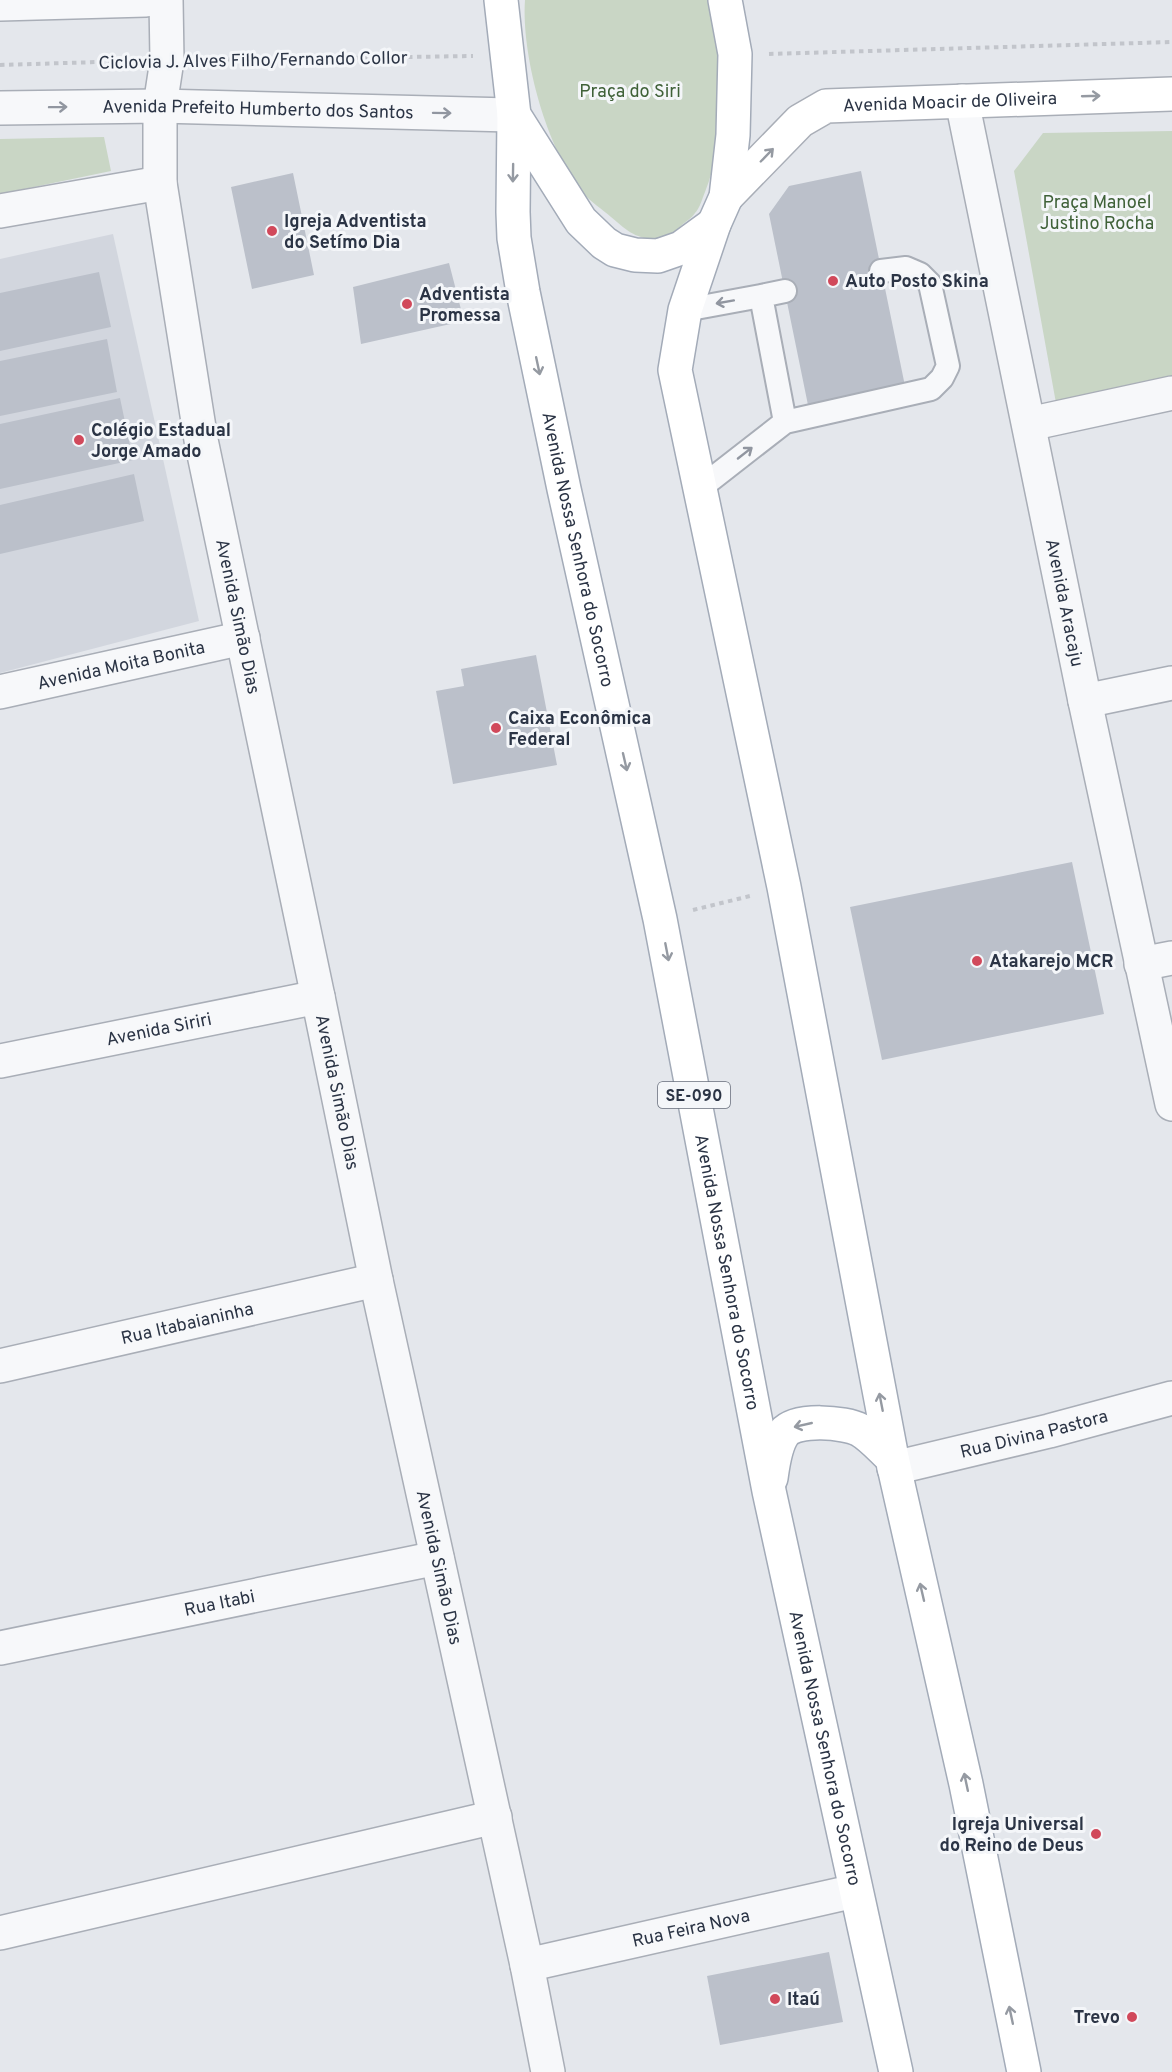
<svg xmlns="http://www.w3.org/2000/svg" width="1172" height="2072" font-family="Overpass,sans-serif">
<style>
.built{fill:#d2d6de}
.green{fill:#c9d6c5}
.building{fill:#bbc0ca}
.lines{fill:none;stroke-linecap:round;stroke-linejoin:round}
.service-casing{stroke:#a9aeb7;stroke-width:26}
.minor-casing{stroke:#a9aeb7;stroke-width:36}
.tertiary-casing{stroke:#a9aeb7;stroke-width:36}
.secondary-casing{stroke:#a9aeb7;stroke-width:36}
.primary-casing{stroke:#a3abb8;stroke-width:36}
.path{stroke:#c2c5cb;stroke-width:4;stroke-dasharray:4.5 4.5;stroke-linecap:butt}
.service{stroke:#f7f8fa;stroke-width:22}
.minor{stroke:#f7f8fa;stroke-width:33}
.tertiary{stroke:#f7f8fa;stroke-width:33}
.secondary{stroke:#fff;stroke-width:33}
.primary{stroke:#fff;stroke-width:33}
.oneway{stroke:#959aa2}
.oneway2{stroke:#9196a0}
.poi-dot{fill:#d1495b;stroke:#f4f6f9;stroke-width:2}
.labels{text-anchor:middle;stroke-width:6;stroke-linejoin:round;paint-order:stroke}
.shield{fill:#f4f6f9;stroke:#676e7b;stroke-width:1.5}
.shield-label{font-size:16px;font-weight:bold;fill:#2b3445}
.street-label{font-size:18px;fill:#2b3445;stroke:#f4f6f9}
.park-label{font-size:18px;fill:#3f6138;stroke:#f4f6f9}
.poi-label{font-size:18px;font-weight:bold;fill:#2b3445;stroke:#f4f6f9;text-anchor:start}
</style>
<rect width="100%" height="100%" fill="#e4e7ec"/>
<!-- built -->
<path class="built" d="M113,234L199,621L0,673V259Z"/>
<!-- green -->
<path class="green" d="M525,0H707C725,56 727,138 705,192C702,199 700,208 695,213C692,218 686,221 682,225C675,232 664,239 654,239C635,239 624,228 611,217C602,209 591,202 583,193C547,151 521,55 525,0Z
M1172,131V378L1056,403L1014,171L1043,133Z
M104,137L111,171L0,194V139Z"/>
<!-- building -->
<path class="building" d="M861,171L905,386L808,405L769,214L789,186Z
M293,173L314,275L252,289L231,187Z
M449,263L464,321L361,344L353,287Z
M99,272L111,327L0,351V293Z
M107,339L117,392L0,416V361Z
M120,398L133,460L0,489V424Z
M134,474L144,521L0,554V505Z
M536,655L557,765L453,784L436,691L464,686L461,669Z
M1072,862L1104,1014L882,1060L850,907Z
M829,1952L843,2022L720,2045L707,1976Z"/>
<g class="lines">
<!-- service casing -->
<g class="service-casing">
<path id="service" d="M761,296L785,291
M685,310L761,296L785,422L699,489
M785,422L931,389L942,378L948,366L930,284L920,274L906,268L881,271"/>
</g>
<!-- minor casing -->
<g class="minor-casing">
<g id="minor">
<path d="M0,211L160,183"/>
<path d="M1029,424L1172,393"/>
<path id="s1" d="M0,692L243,638"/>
<path d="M1085,701L1172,683"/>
<path d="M1141,964L1172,958"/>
<path id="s2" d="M0,1061L318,997"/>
<path id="s3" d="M0,1366L376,1280"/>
<path id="s4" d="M0,1648L437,1558"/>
<path d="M0,1933L495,1817"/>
</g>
</g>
<!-- tertiary casing -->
<g class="tertiary-casing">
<g id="tertiary">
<path id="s5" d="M166,0L167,60L160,106V183L201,440L318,997L376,1280L527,1965L548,2072"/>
<path d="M0,4L146,0"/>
<path id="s6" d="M962,101L1085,701L1172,1104"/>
<path id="s7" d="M0,108L160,106L514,115"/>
<path id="s8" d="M894,1468L1049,1431L1172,1398"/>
<path id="s9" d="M527,1965L855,1891"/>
</g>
</g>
<!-- secondary casing -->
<g class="secondary-casing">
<g id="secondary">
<path id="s10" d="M726,197L800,121L826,106L1172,94"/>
</g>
</g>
<!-- primary casing -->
<g class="primary-casing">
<g id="primary">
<path d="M501,0L514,115L581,221L604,243L615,250L635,255L658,256L681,248L714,224"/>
<path d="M725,0L735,54L733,135L726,197L714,224L685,310L675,370L784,887L892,1458L966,1784L1024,2072"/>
<path id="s11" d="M514,115L513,212L514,238L523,292L564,489L660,919L769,1491L896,2072"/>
<path d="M771,1478C773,1464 775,1445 784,1433C796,1418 845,1422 860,1430C872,1437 882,1449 892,1458"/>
</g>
</g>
<!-- path -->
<path class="path" d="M769,54L1172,42
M201,60L473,56
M0,65L131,61
M693,910L750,896"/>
<!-- service -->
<use href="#service" class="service"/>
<!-- minor -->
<use href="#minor" class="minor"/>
<!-- tertiary -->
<use href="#tertiary" class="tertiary"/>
<!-- secondary -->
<use href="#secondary" class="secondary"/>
<!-- primary -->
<use href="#primary" class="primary"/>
</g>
<!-- one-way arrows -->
<defs><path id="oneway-shaft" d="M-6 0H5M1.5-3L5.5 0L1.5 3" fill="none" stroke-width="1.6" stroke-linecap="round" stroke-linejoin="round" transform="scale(1.5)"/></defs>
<g class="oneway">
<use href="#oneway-shaft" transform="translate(1091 96) rotate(-2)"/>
<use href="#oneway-shaft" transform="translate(767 155) rotate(-46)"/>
<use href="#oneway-shaft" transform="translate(513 173) rotate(91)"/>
<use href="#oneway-shaft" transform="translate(538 366) rotate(78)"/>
<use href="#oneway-shaft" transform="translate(625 762) rotate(77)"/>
<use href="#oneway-shaft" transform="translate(667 952) rotate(79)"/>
<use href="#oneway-shaft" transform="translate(881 1402) rotate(-101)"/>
<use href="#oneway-shaft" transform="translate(803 1425) rotate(167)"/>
<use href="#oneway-shaft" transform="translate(922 1592) rotate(-103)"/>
<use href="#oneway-shaft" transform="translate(966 1782) rotate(-102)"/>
<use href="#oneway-shaft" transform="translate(1011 2015) rotate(-102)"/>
</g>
<g class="oneway2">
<use href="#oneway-shaft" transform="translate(58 107) rotate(-1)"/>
<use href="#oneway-shaft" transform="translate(442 113) rotate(1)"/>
<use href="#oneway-shaft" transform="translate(725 302) rotate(170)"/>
<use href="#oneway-shaft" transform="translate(745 453) rotate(-38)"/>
</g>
<!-- markers -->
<g class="poi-dot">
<circle cx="272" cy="231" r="6"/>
<circle cx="833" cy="281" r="6"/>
<circle cx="407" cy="304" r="6"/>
<circle cx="79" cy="440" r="6"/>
<circle cx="496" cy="728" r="6"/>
<circle cx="977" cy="961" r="6"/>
<circle cx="1096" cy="1834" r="6"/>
<circle cx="775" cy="1999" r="6"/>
<circle cx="1132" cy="2017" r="6"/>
</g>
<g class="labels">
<!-- shield labels -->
<rect class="shield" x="658" y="1082" width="72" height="26" rx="4.5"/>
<g class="shield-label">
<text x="694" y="1101">SE-090</text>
</g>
<!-- street labels -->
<g class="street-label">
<text transform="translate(253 60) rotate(-1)" y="6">Ciclovia J. Alves Filho/Fernando Collor</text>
<text dy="6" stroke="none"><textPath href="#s10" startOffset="260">Avenida Moacir de Oliveira</textPath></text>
<text dy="6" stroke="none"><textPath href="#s7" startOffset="258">Avenida Prefeito Humberto dos Santos</textPath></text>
<text dy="6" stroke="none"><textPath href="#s11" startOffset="441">Avenida Nossa Senhora do Socorro</textPath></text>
<text dy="6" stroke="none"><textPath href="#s6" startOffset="512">Avenida Aracaju</textPath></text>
<text dy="6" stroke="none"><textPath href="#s5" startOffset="624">Avenida Simão Dias</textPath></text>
<text dy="6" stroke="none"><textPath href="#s1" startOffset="124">Avenida Moita Bonita</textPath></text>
<text dy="6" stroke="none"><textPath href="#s2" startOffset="162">Avenida Siriri</textPath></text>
<text dy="6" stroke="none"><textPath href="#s5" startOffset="1110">Avenida Simão Dias</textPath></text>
<text dy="6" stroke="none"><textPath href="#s11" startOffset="1179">Avenida Nossa Senhora do Socorro</textPath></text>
<text dy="6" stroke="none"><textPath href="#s3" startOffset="192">Rua Itabaianinha</textPath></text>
<text dy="6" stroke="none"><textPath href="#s8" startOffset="144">Rua Divina Pastora</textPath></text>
<text dy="6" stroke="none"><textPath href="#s5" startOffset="1596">Avenida Simão Dias</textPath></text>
<text dy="6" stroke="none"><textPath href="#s4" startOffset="224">Rua Itabi</textPath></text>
<text dy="6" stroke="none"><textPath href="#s11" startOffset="1665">Avenida Nossa Senhora do Socorro</textPath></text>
<text dy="6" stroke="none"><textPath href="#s9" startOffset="168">Rua Feira Nova</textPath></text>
</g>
<!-- park labels -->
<g class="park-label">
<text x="630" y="97">Praça do Siri</text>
<text x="1097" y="208">Praça Manoel<tspan x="1097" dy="21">Justino Rocha</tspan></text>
</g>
<!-- poi labels -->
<g class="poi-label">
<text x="284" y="227">Igreja Adventista<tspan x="284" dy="21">do Setímo Dia</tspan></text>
<text x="845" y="287">Auto Posto Skina</text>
<text x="419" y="300">Adventista<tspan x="419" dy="21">Promessa</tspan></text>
<text x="91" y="436">Colégio Estadual<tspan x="91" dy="21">Jorge Amado</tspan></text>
<text x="508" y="724">Caixa Econômica<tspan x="508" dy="21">Federal</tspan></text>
<text x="989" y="967">Atakarejo MCR</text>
<text x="1084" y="1830" text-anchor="end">Igreja Universal<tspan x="1084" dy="21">do Reino de Deus</tspan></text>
<text x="787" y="2005">Itaú</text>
<text x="1120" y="2023" text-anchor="end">Trevo</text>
</g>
</g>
</svg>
